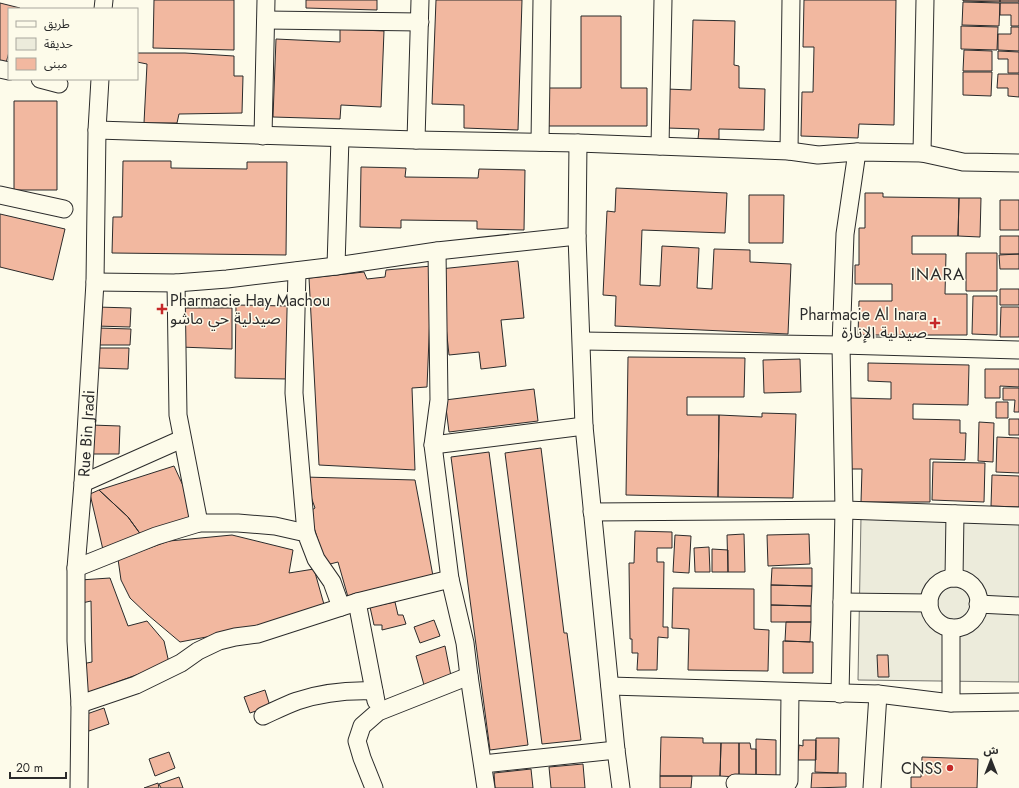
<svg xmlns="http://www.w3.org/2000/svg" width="1019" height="788" font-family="Jost,'Noto Sans Arabic',sans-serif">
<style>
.green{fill:#ecebdb;stroke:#74746e}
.building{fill:#f2b8a0;stroke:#2b2b2b}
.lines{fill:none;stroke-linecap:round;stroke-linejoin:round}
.street-casing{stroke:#2b2b2b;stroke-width:19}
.street{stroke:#fdfbea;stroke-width:17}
.poi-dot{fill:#c62828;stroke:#fdfbea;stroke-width:1.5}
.labels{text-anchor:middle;stroke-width:3;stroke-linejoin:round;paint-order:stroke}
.poi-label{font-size:16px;fill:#2b2b2b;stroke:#fdfbea;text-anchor:end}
.street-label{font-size:16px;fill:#2b2b2b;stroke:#fdfbea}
.neighbourhood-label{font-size:17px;letter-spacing:1px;fill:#2b2b2b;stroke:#fdfbea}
</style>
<rect width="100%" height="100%" fill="#fdfbea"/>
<!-- green -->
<path class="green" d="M861,517L1019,520V682L858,680Z"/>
<!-- building -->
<path class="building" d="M154,0H234V50L153,48Z
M306,0H377V10L306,8Z
M436,0H522L518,130L464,128V105L432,104Z
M804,0H896L894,125L859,124L858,138L801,136L802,92H813L814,47H803Z
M963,0H1000V2L963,1Z
M1000,0H1019V2H1000Z
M963,2L1000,3L999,26L962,25Z
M0,3L20,8V9H9V52L6,63L0,61Z
M1000,3H1019V26H1011V15H1000Z
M581,16H621V88H647V126H546V88H581Z
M693,20L735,21L734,65L739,66V88L765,89L764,130L719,129V139H698L699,129L667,128V89L691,90Z
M961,26L998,27L997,50L961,49Z
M1011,27H1019V51L998,50V34H1011Z
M340,29L384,31L381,107L341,105L340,119L273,117L276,39L340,42Z
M964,50L992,51V71H963Z
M998,51L1019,52V73H1008V59H998Z
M137,53H185L234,56V76H243L242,113L179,114L177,123H144L147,64L137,62Z
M963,72H992L991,96L963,95Z
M998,74H1019V97L1008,96V88H997Z
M14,101H57V190H14Z
M123,161H171V168L247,169V162H287L286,255L112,253L113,217H122Z
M361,167L406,168L405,177L478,178L479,169L525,170L524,230L477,229V221L401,220V228L360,227Z
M616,188L727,193L725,233L642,230L640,285L660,286L662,246L699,248L697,288L712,289L714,249L750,250V262L791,264L788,334L615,326L616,296L603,295L607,211L615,212Z
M865,193H883V197L959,198L958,236H912V254H946L945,294H967V335H858L859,301H892V284H855V265H859V228H865Z
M749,195H784L783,243H749Z
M959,198H981L980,237L958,236Z
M1000,200H1019V230H1000Z
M0,214L65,229L53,280L0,267Z
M1000,236H1019V254H1000Z
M966,253H997V291H966Z
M1019,254V269H1000L999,255Z
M518,261L524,318L501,320L506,366L481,369L479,352L449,355L440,269Z
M432,266L427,387L412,388L415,470L319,465L309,278L364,272L367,279L385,277L386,270Z
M1000,289H1019V305H1000Z
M973,296H997V335L972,334Z
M236,305L288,306L287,379L235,378Z
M97,307L131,308L130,327L96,326Z
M1001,307H1019V337H1000Z
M181,308H232V349L180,347Z
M99,328L131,329L130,345H98Z
M99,348H129L128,369L98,368Z
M628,357L745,358L744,397H687V415H719L718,497L626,495Z
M800,359L801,392L764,393L763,360Z
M868,363L969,365L968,405L913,404V419L960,420V433H966L965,460L930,459V502H861L862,469H849L850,398L891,399V382L868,381Z
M985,369H1019V387L1000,386V398H985Z
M1003,388H1019V412H1014L1015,400H1003Z
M534,389L538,421L449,432L445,400Z
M996,402H1008V418H996Z
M762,413L796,414L793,498L718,497L719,415L762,417Z
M1009,419H1019V435H1009Z
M979,422L994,423L993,462L978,461Z
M91,425L120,426L119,454H91Z
M997,437L1019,438V473L996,472Z
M541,448L564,633H567L581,740L542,744L505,453Z
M489,452L528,745L490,750L451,457Z
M933,462L985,463L984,502L932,500Z
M174,466L197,516L144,539L128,517L99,490Z
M992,475L1019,476V507L991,506Z
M304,477L415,480L433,576L348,597L338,562L326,565L309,512L315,508Z
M99,490L128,517L144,539L104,554L90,494Z
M635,531L672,532V548H657V562H664L663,627H668V638L658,637L657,670H637L638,653H632V639H630L629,563H634Z
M744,534L745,572H728L727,535Z
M809,534L810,564L768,566L767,535Z
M232,535L293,550L289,573L314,569L325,608L238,631L180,642L148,615L130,598L121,580L118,559L169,541Z
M675,535L691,536L689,573L673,572Z
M709,547L710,572H695L694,548Z
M712,549L728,550V572H712Z
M772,568H812V586L771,585Z
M110,578L128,626L147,621L164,641L169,663L84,694L82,664L92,662L91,601L82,603L80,580Z
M771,585L812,586L811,606L771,605Z
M673,588L754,589V629L769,630L768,671L688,670L689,629L672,628Z
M395,602L398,615H403L406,624L382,630V625H374L370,607Z
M771,605L811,606V622H771Z
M434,620L440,636L420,643L414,627Z
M786,622H811L810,642L785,641Z
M783,641L813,642V673H783Z
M445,646L451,676L424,685L416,656Z
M877,655H888L889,677H878Z
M265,690L270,706L250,713L244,697Z
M104,708L109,724L89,731L84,715Z
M661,737L703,738V743H721L720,776H660Z
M816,738H839L838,773L815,772Z
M756,739L776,740V778H756Z
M803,740H816V760H798L799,745L803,746Z
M721,743H739V777L720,776Z
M739,743H750L751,749H756V778L739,777Z
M169,752L175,768L155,776L149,759Z
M922,757L978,759L977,788H911V777H921Z
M583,764L585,788H551L549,767Z
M531,769L533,788H495L494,773Z
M812,773H846V787L811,788Z
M660,776H692L691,788H660Z
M179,777L183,788H161L159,784Z
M158,783L159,788H144Z"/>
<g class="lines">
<!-- street casing -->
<g class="street-casing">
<g id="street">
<path d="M103,9L104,0"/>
<path d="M266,20L420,22"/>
<path d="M0,69L9,71"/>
<path d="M40,79L59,84"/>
<path d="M97,130L416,140L578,143L789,151L818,155L857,152L922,153L963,162L1019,163"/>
<path d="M263,136L266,0"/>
<path d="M416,140L420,0"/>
<path d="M540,142L542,0"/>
<path d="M578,143L577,236L584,426L616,750L621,788"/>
<path d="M660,146L663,0"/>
<path d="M789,151L791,0"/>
<path d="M922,153L925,0"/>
<path d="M0,195L64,209"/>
<path d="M437,251L439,400L433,445L450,579L465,643L469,676L486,788"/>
<path d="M336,266L340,138"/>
<path d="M297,271L294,393L306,533"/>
<path d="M95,282L176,283L227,279L336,266L437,251L577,236"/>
<path d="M176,283L178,415L199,523"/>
<path d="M582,341L841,345L1019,350"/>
<path d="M433,445L584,426"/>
<path d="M83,483L182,439"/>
<path d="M592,512L844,510L1019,516"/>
<path d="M76,568L156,536L199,523H238L275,526L306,533L316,559L332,582L341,607"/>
<path d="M954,578L955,514"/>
<circle cx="954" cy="603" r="25"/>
<path d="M357,602L376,701"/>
<path d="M842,602L929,603"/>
<path d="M978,604L1019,606"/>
<path d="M610,686L878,694L951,703L1019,702"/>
<path d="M840,694L844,510L841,345L845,234L857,152"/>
<path d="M951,703V628"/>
<path d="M80,704L136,685L181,663L198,651L219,641L235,637L258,634L357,602L450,579"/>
<path d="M263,716C274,711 286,705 297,701C321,693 348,690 374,691"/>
<path d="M483,764L616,750"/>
<path d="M735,783L787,784L789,781L790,693"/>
<path id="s1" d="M79,788L80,704L76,641V568L83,483L95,282L97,130L100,79"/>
<path d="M374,788L362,758L357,741L362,726L378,712L469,676"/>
<path d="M872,788L878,694"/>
</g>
</g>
<!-- street -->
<use href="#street" class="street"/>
</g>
<!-- markers -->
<g class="poi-dot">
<path d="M160 303h4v4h4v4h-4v4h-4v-4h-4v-4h4z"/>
<path d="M933 317h4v4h4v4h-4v4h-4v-4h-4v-4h4z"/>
<circle cx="950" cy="768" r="4"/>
</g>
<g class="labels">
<!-- poi labels -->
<g class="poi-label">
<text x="170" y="306" text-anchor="start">Pharmacie Hay Machou<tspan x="170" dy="18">صيدلية حي ماشو</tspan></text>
<text x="927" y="320">Pharmacie Al Inara<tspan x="927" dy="18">صيدلية الإنارة</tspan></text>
<text x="942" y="774">CNSS</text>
</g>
<!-- street labels -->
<g class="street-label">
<text dy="6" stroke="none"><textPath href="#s1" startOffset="355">Rue Bin Jradi</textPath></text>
</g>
<!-- neighbourhood labels -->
<g class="neighbourhood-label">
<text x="938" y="280">INARA</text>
</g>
</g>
<!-- legend -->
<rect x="8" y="8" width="130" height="72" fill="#fdfbea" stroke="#a9a89e"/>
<rect x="16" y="21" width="20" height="6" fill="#fdfbea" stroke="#a9a89e"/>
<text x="44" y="28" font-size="12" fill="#2b2b2b">طريق</text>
<rect x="16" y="38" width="20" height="12" fill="#ecebdb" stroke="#a9a89e"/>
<text x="44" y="48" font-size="12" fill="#2b2b2b">حديقة</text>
<rect x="16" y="58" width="20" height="12" fill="#f2b8a0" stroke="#a9a89e"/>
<text x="44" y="68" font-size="12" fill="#2b2b2b">مبنى</text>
<!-- north arrow -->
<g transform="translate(991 760)" stroke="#fdfbea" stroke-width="3" paint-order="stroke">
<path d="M0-3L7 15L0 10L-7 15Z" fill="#2b2b2b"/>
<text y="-6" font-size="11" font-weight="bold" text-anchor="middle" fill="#2b2b2b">ش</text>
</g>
<!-- scale -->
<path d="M10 772v6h56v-6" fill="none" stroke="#2b2b2b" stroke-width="2"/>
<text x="16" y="772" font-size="12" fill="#2b2b2b" stroke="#fdfbea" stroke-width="3" paint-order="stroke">20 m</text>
</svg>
